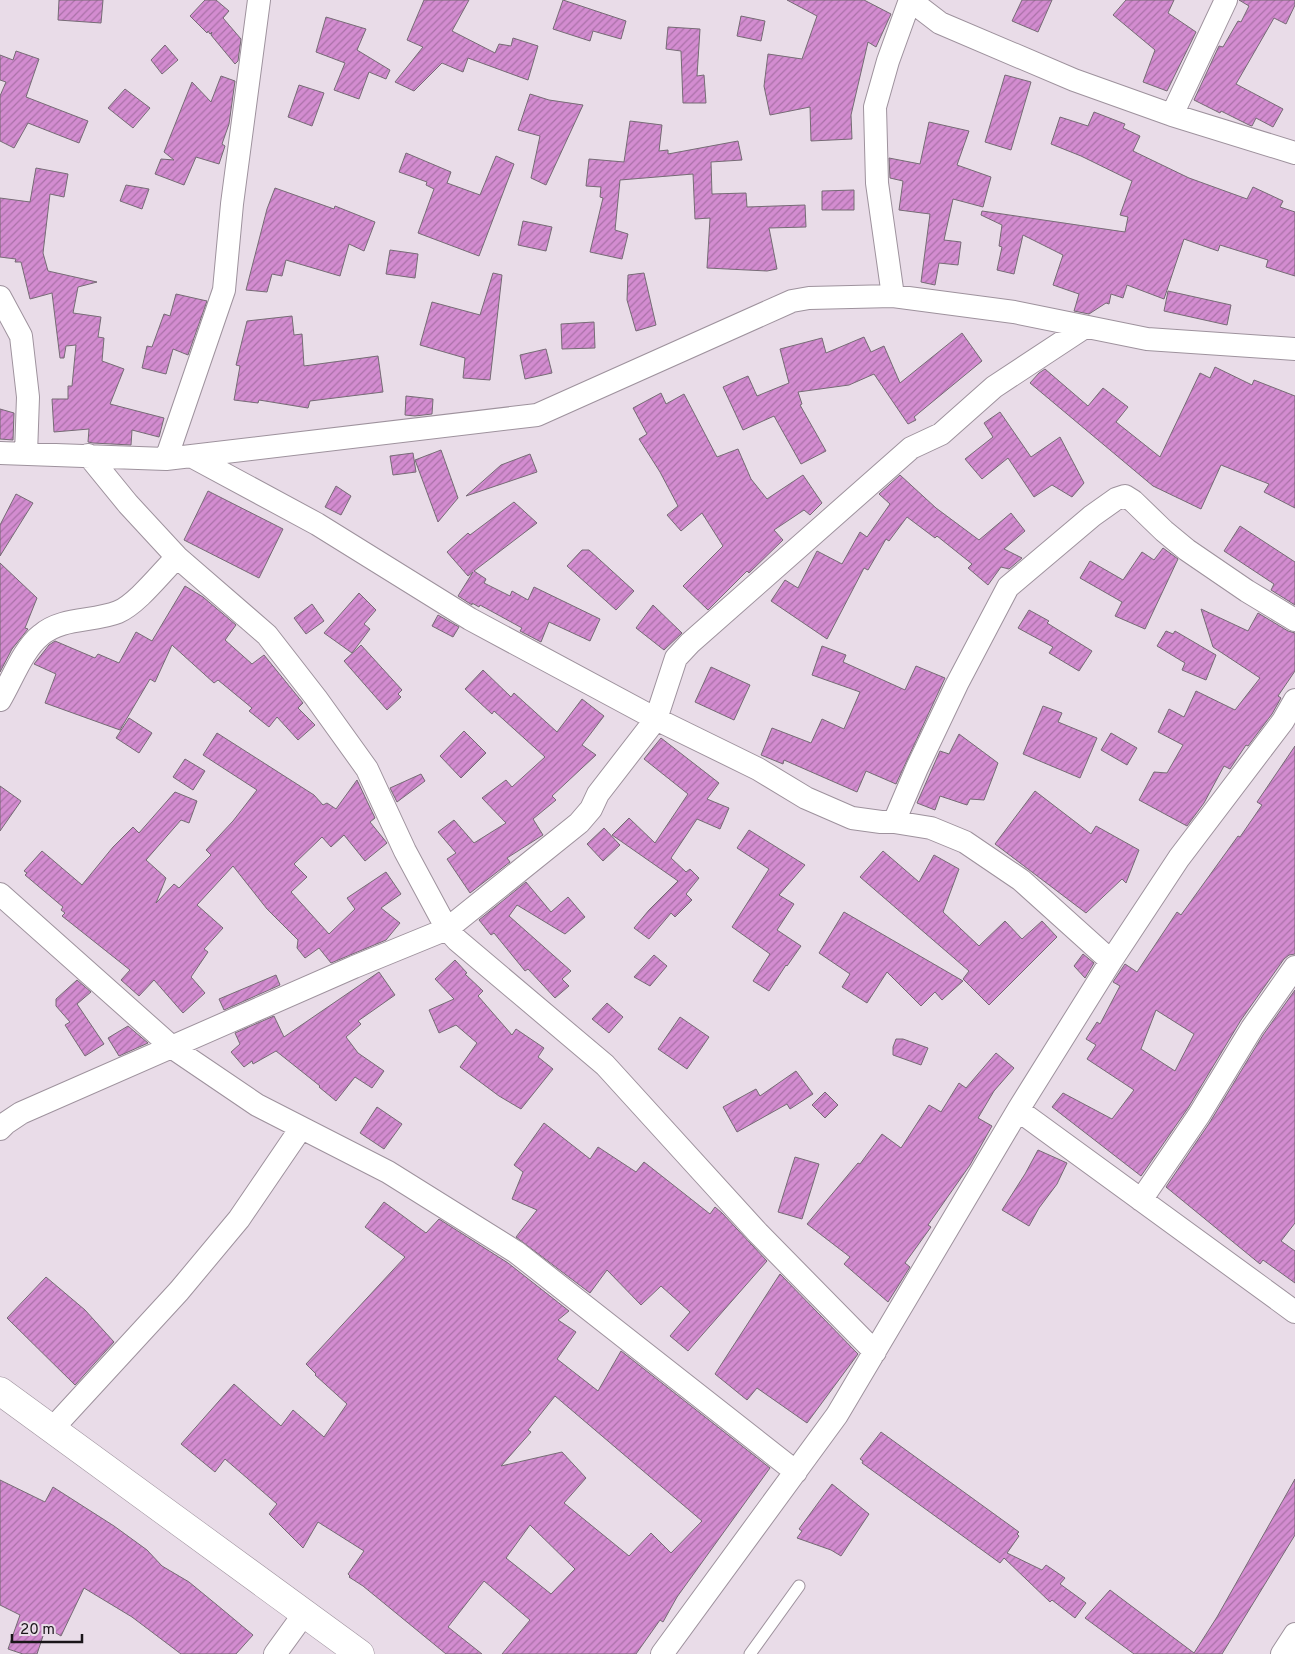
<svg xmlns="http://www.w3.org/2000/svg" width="1295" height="1654" font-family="Overpass,sans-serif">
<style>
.building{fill:url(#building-hatch);stroke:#766b75;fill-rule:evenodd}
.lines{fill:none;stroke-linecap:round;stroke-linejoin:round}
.lane-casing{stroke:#9e929d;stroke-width:13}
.street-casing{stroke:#9e929d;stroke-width:24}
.primary-casing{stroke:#9e929d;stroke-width:29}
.lane{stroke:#fff;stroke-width:11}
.street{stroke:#fff;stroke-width:22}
.primary{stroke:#fff;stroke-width:28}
</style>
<defs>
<pattern id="building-hatch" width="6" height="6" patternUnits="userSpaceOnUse" patternTransform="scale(1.25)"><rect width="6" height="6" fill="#d38cd0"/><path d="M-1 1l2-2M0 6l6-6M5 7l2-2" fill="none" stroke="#aa71a8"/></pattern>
</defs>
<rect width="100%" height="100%" fill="#e9dce8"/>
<!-- building -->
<path class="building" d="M59,0H103L101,23L58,20Z
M205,0H216L229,11L223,18L241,39L238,61L235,64L211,35L212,32L210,34L208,31L207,33L190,16Z
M424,0H469L452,31L495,53L499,44L511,46L513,38L538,46L528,80L468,58L463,72L442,63L414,91L395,82L423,47L407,40Z
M563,0L626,21L621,39L593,31L590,41L553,29Z
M787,0H864L891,14L876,47L868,42L851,115L852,139L811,141L810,107L770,115L764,86L768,54L802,59L817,16Z
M1022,0H1052L1038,32L1012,21Z
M1126,0H1174L1168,13L1196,32L1167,91L1143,82L1155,50L1113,15Z
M1239,0H1295V5L1286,24L1274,18L1236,84L1283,109L1273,127L1256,118L1252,126L1249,125L1221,111L1220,113L1194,100L1219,46L1223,47L1238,21L1241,22L1249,6Z
M741,16L765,21L761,41L737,36Z
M326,17L366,29L357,50L390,70L386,79L369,72L359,99L334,90L345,63L316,52Z
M668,27L700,29L697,76L704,75L706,103H683L681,51L666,49Z
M165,45L178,60L162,74L151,60Z
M16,51L39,59L26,97L88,121L79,143L28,123L14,148L0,141V96L6,82L0,80V55L13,60Z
M1005,75L1031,82L1011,150L985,142Z
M221,76L235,81L229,124L222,144L225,146L219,164L196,157L184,185L155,174L161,159L174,160L164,152L192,82L211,102Z
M299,85L324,93L312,126L288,117Z
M125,89L150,108L133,128L108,108Z
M530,94L549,100L583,105L546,185L531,178L540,136L518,130Z
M1094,112L1125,124L1123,128L1140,136L1133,151L1189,178L1247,199L1253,187L1283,201L1280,207L1295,212V276L1266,267L1268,260L1220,245L1218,251L1184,239L1164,299L1127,285L1123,298L1111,294L1109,304L1106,303L1089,314L1074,311L1079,294L1053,285L1063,255L1023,235L1014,274L997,270L1002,247L999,246L1002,225L981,215L982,211L1125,232L1128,217L1120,215L1132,181L1081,156L1051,144L1060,117L1088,126Z
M630,121L662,125L659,151L668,150V154L738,141L742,160L711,162L712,194L746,193L747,207L805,205L806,227L769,228L777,269L767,271L707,268L710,218L695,219L693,174L620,180L615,230L628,234L622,259L590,252L603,198L600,197L601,187L586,186L589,159L624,162Z
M929,122L969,131L957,165L991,177L983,207L953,199L944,240L961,242L958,265L939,263L935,285L921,282L930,214L899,210L903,181L890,178L889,158L920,164Z
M406,153L451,172L447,183L480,195L496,156L514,164L479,256L418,233L434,189L426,185L427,182L399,172Z
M36,168L68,174L64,197L50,194L43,253L48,271L97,282L78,287L73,313L101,317L98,337L104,338L102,361L124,369L110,404L164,418L159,437L132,430L131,445L93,443L88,442L89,429L54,432L52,399H68V386H72L76,345L66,346L64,358H60L52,293L30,299L21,262H15L16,259L0,257V198L30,202Z
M126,185L149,189L142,209L120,201Z
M275,188L334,209L335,206L375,222L364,251L349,244L340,276L286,260L282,276L272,274L267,292L246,290L267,209Z
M854,190V210H822V191Z
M523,221L552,227L546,251L518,245Z
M390,250L418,254L415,278L386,274Z
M493,273L502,275L490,380L463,378L465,358L420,345L432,302L480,315Z
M644,273L656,325L636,331L627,300L628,275Z
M1168,291L1231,305L1227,325L1164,311Z
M176,294L207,301L188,355L173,349L166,374L142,368L147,346L152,347L164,314L170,316Z
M292,316L294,335L302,334L304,366L378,356L383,392L310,401L308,408L259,400L258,403L234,400L240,366L236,365L247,321Z
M594,322L595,348L562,349L561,324Z
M962,333L982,361L914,417L916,420L908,424L874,374L849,385L798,392L802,404L800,405L826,451L801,464L774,416L743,430L723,387L748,376L757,396L789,383L780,349L822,338L826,353L864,337L871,352L884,346L900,383Z
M546,349L552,373L525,379L520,355Z
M1215,367L1252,385L1254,380L1295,396V508L1264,492L1269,484L1221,465L1201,509L1153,486L1030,383L1039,373L1045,369L1088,406L1103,388L1128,407L1116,422L1160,457L1200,373L1210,378Z
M661,393L666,404L684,394L717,457L738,449L751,479L767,499L803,475L822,503L810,515L804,510L774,530L783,540L749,573L747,571L708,610L683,586L723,546L702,513L681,531L667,515L678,506L660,472L639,439L647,434L633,408Z
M406,396L433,399L432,414L415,416L405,415Z
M0,409L14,413L13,440L0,439Z
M1000,412L1031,457L1060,437L1084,483L1072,497L1052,485L1034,497L1008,458L982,479L965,459L993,437L984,423Z
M441,450L458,498L438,522L415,460Z
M413,453L416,472L393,475L390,456Z
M530,454L537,472L466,496L501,465Z
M900,475L936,508L979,540L1011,513L1025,531L1004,549L1022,558L1009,569L1001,567L988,585L968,568L972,564L937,536L935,538L907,517L889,541L886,539L868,570L864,568L827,639L771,601L785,580L798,588L817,551L842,564L860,532L867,537L890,504L879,494Z
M336,486L351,496L341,515L325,507Z
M208,491L283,529L259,578L184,540Z
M16,494L33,503L0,556V525Z
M514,502L537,523L474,571L486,579L484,583L510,596L512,591L528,600L534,587L600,619L590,641L549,622L541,642L520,631L522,628L480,605L479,607L472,603V605L458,596L473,572L468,576L447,552L468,533L470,535Z
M1240,526L1295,562V605L1271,590L1274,584L1224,551Z
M1163,548L1178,559L1145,629L1115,616L1122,602L1080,578L1090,561L1123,580L1142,552L1154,560Z
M582,550H589L634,591L616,610L567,566Z
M0,563L37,598L25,628L28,629L12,649L0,672Z
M185,586L203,597L236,625L225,640L252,664L264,655L303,703L298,708L315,725L298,740L277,717L269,727L249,711L252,708L218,680L214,683L172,645L155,682L150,679L120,730L45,703L56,674L34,664L49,645L55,641L95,658L98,654L119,663L136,632L152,641Z
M359,593L376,610L364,624L370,629L352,653L324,633Z
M312,604L324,621L306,634L294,618Z
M653,605L682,633L664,650L636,628Z
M1201,609L1248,631L1258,613L1288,631L1295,633V671L1278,696L1281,698L1272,714L1248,746L1246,745L1230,769L1224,766L1204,803L1187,826L1139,800L1154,772L1167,773L1183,745L1158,732L1169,709L1184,717L1196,691L1235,710L1260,678L1213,647Z
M1029,610L1049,621L1047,623L1092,651L1079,671L1049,653L1053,647L1018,628Z
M438,615L459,627L453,637L432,626Z
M1166,631L1173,634L1175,631L1216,655L1206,680L1182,670L1185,663L1157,646Z
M361,645L402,690L398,694L401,697L387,710L344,661Z
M822,646L846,655L843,662L905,690L916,666L945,678L896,784L866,771L857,792L784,760L783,764L761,755L772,728L811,743L822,719L844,729L860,692L812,675Z
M711,667L750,685L734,720L695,702Z
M483,670L511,697L514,693L557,732L582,699L604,716L582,745L596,755L552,796L556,800L533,819L543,835L507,858L510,862L470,893L447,859L456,853L438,832L454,820L474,843L506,823L482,798L506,780L512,787L545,757L494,711L492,714L465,689Z
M1043,706L1062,713L1058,722L1097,738L1080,778L1023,754Z
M129,718L152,733L139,753L116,738Z
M464,731L486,753L461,778L440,756Z
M217,733L314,795L323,805L327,803L336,809L357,780L375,818L370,822L387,843L365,861L344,835L331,847L322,837L294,864L307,877L291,892L329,934L355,909L347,898L386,872L401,894L381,908L400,923L386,940L331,963L319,948L305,958L297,948L298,940L267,909L233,866L197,905L223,928L204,949L208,952L191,977L205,993L183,1013L154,980L139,996L121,980L130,970L62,916L65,913L61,910L63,907L25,875L27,873L24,871L42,851L82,885L113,847L133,827L139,833L175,792L197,801L189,823L181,820L146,860L166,878L156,903L174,884L179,888L211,855L206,850L233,821L257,790L203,755Z
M1111,733L1137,748L1127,765L1101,750Z
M959,734L998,763L984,800L970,799L967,805L940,796L935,810L917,803L940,751L949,754Z
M661,738L719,783L707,799L729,808L720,829L697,819L671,858L686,872L690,869L699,878L686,894L692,900L675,917L671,913L649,939L634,928L649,910L678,881L612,835L629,818L655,843L688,794L644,759Z
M1295,746V954L1289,955L1284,959L1241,1020L1188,1108L1141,1176L1052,1107L1063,1093L1112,1119L1134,1090L1087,1059L1096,1045L1086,1039L1097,1022L1100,1024L1120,986L1113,982L1125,964L1137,972L1177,912L1181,915L1238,836L1240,837L1262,805L1257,802ZM1156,1010L1194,1034L1175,1071L1141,1049Z
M185,759L205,771L193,790L173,777Z
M421,774L425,781L397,802L390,788Z
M0,786L21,801L0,831Z
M1035,791L1091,834L1096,826L1139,850L1126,883L1122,879L1086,913L995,844Z
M604,828L620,845L603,861L587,844Z
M749,830L805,865L779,895L794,904L777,930L801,946L787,966L786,965L769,991L753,981L770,954L732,927L769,869L737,848Z
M883,851L919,882L934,855L959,869L943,912L979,946L1005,921L1022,939L1042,921L1057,937L989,1005L963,979L969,971L860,877Z
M526,882L551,912L568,897L585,917L565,934L517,905L509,916L571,971L562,979L569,986L555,998L528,969L525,971L494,933L491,935L479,920Z
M844,912L963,981L942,1000L935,992L921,1006L887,972L867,1003L842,987L850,974L819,953Z
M1083,954L1094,963L1085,978L1074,966Z
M654,955L667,966L650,986L634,977Z
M455,960L467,973L465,974L483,991L478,996L512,1035L516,1029L544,1048L538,1057L553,1069L521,1109L499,1096L460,1067L477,1043L456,1025L439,1033L429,1010L454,999L435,979Z
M379,972L395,995L358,1021L361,1024L346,1037L358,1053L384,1071L372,1088L355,1077L336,1101L319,1087L320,1086L276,1051L253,1064L252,1061L244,1067L231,1052L240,1044L235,1033L274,1016L284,1037Z
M276,975L280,985L224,1010L219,999Z
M77,980L91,992L77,1004L104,1044L85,1056L65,1025L70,1022L56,1006V999Z
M1295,990V1223L1281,1241L1295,1251V1283L1263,1260L1260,1264L1166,1187L1210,1122L1263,1035Z
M607,1003L623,1017L609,1033L592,1019Z
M680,1017L709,1037L687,1069L658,1049Z
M128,1026L148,1043L119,1056L108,1038Z
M896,1039H903L928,1048L921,1065L893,1055V1047Z
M996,1053L1014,1068L994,1091L978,1118L992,1126L970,1165L928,1225L931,1227L905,1263L910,1267L888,1302L844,1264L850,1257L807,1224L858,1163L860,1164L882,1134L901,1148L929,1105L941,1112L959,1083L966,1088Z
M796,1071L813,1094L790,1109L787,1104L737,1132L723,1107L756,1089L760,1096Z
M825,1092L838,1105L825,1118L812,1105Z
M377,1107L402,1124L384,1149L360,1133Z
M544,1123L590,1159L598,1147L636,1172L644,1162L710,1214L715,1207L722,1213L767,1261L688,1351L670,1336L690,1312L661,1286L641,1305L607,1270L590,1293L516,1237L537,1210L512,1199L523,1172L514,1165Z
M1038,1150L1067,1163L1057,1184L1039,1208L1029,1226L1002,1210L1025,1174Z
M795,1157L819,1164L802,1219L778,1212Z
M384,1202L426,1233L439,1219L508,1263L569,1311L558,1320L576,1332L557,1359L598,1391L621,1351L770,1468L677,1597L663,1622L660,1620L636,1654H502L530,1620L484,1581L448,1627L482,1654H446L363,1586L349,1577L350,1576L348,1574L364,1551L318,1522L303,1548L269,1514L277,1504L225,1459L215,1472L181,1444L234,1384L281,1426L293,1410L324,1437L347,1404L315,1375L316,1374L306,1364L405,1257L365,1227ZM555,1396L702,1521L671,1553L651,1533L629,1556L564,1503L586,1478L562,1452L501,1466L531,1432L528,1430ZM530,1525L575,1569L551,1594L506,1558Z
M780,1274L858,1354L807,1423L757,1388L747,1400L715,1374Z
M46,1277L85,1310L114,1342L75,1385L7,1318Z
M881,1432L1019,1532L1017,1534L1019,1536L1007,1553L1042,1570L1046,1565L1065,1578L1060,1584L1086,1603L1075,1618L1052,1600L1050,1602L1004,1558L1000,1563L862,1463L863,1461L860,1459Z
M1295,1479V1535L1222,1654H1134L1085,1618L1110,1590L1194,1653L1217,1617Z
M0,1480L45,1502L53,1487L114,1526L147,1550L162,1566L189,1582L217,1605L253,1635L236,1654H181L132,1617L84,1588L61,1636L46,1627L37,1654H23L8,1649L20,1615L0,1605Z
M832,1484L869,1514L841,1556L831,1550L797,1538L802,1531L799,1529Z"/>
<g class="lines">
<!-- lane casing -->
<g class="lane-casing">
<path id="lane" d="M750,1654L799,1586"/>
</g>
<!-- street casing -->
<g class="street-casing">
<path id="street" d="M910,0L940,23L1074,80L1172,115L1295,153
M1172,115L1226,0
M893,296L877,183L875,107L888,61L910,0
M0,297L21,336L28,397L26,454
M0,453L166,459L537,415L792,301L809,298L893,296L1014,312L1147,339L1295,349
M88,455L128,504L177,557L267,635L316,698L367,769L405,851L447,929L457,940L605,1065L758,1233L875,1352
M191,456L317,524L470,619L656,719L758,769L806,798L852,818L881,822H894L931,828L965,842L1021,880L1111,961
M166,459L224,290L232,204L259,0
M0,700C12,680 23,649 41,635C62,617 93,622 118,612C137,604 161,573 177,557
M894,822L917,768L957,684L1008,587L1092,516L1116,499L1125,496L1133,501L1164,531L1187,550L1247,591L1295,620
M0,894L173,1048L257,1105L388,1172L516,1252L796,1472
M1018,1110L1295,1312
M0,1129L6,1123L21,1113L354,967L447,929L579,823L591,809L598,794L656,719L676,658L690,643L911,448L941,434L994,387L1085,327
M1141,1200L1199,1115L1252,1028L1295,967
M52,1429L179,1291L239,1219L301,1128
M275,1654L304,1614
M662,1654L837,1415L1018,1110L1111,961L1179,858L1283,721L1295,700
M1282,1654L1295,1634"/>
</g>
<!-- primary casing -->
<g class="primary-casing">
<path id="primary" d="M0,1391L360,1654"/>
</g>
<!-- lane -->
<use href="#lane" class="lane"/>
<!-- street -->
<use href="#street" class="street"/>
<!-- primary -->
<use href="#primary" class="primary"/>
</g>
<!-- scale -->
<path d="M12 1634v8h70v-8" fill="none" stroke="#1a1519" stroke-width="2.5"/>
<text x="20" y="1634" font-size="15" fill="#1a1519" stroke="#e9dce8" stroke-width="4" paint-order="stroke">20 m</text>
</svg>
